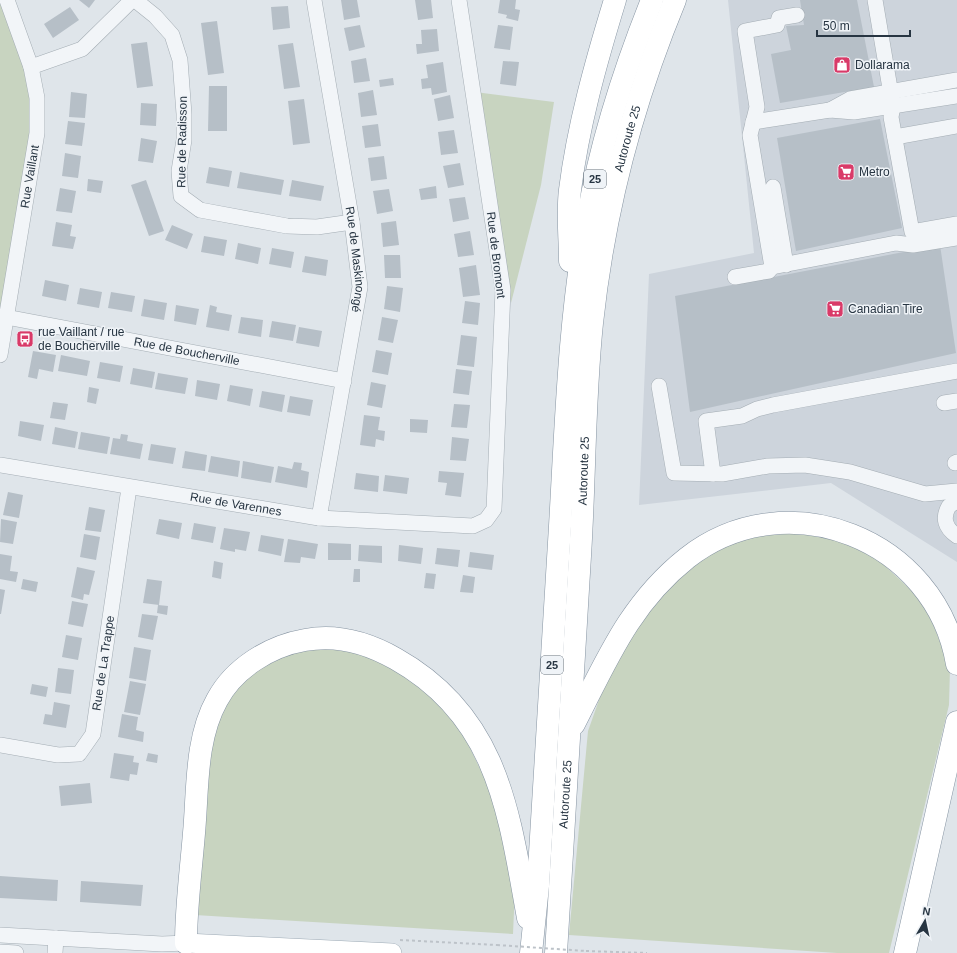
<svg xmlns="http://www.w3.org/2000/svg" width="957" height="953" font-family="Helvetica,sans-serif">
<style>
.built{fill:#cdd4dc}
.green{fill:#c8d4c0}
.building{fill:#b6bfc7}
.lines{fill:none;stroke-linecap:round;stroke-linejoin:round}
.minor-casing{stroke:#a4adb4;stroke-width:16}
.major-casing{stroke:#9eabb6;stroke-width:20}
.highway-casing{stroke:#8694a2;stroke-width:23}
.path{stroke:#bdc3c9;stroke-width:2;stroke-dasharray:3 3;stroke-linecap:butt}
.minor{stroke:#f2f5f8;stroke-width:15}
.major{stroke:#fff;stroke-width:19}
.highway{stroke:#fff;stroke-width:22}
.path-bridge{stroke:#bdc3c9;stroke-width:2;stroke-dasharray:3 3;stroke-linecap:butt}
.labels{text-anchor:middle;stroke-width:3;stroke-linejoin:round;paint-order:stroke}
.shield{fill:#eff3f7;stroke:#636e78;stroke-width:1}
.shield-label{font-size:11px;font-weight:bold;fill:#273542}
.poi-label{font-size:12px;fill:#273542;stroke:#eff3f7;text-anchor:start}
.street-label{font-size:12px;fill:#273542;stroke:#eff3f7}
</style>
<rect width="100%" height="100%" fill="#dfe5ea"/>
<!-- built -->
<path class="built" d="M728,0H957V562L831,483L639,505L649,274L754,253Z"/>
<!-- green -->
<path class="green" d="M0,0L37,98L0,355Z
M475,92L554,102L541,185L511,303Z
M798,533L834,540L869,551L925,603L950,668L949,705L889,953H837L569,935L588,731L605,683L632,634L664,591L698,562L731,543L758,536Z
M348,647L417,680L462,731L491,792L515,889L513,934L195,915L212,742L222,710L234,690L255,669L294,649Z"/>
<!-- building -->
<path class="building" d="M79,0H95L89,8Z
M341,0H357L360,17L344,20Z
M415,0H431L433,18L418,20Z
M500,0H516L515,9L520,10L518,21L506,18L507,15L498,13Z
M800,0H857L874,87L780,103L771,54L791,50L786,26L804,25Z
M288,6L290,28L273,30L271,7Z
M70,7L79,20L53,38L44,24Z
M217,21L224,73L208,75L201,23Z
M360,25L365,47L349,51L344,28Z
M498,25L513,27L510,50L494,48Z
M437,29L439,51L417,54L416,44H422L421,30Z
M147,42L153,86L137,88L131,44Z
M293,43L300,87L284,89L278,45Z
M366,58L370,81L354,83L351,61Z
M503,61L519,62L516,86L500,84Z
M443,62L447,92L432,95L431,88L422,89L421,79L428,78L426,65Z
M393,78L394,85L380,87L379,80Z
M209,86H227V131H208Z
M373,90L377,115L361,117L358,93Z
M71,92L87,94L85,118L69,117Z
M450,95L454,118L438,121L434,99Z
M304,99L310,143L293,145L288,101Z
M141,103L157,104L156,126L140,125Z
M880,119L902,228L796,251L777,138Z
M68,121L85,123L82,146L65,144Z
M378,124L381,146L365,148L362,126Z
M454,130L458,153L441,155L438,132Z
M141,138L157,141L153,163L138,161Z
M65,153L81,156L78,178L62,176Z
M384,156L387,179L371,181L368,158Z
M460,163L464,185L448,188L443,166Z
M209,167L232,171L229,187L206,183Z
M240,172L284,180L281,195L237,188Z
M88,179L103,181L101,193L87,191Z
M146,180L164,231L149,236L131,185Z
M292,180L324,186L321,201L289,196Z
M436,186L437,198L421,200L419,189Z
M60,188L76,191L72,213L56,211Z
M389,189L393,211L377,214L373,191Z
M465,197L469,219L453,222L449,199Z
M396,221L399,245L383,247L381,223Z
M56,222L72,225L70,236L76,237L73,249L52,246Z
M172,225L193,234L187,249L165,240Z
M470,231L474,255L458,257L454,234Z
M204,236L227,240L224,256L201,252Z
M238,243L261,248L258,264L235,259Z
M940,245L956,353L690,412L675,296Z
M272,248L294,252L291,268L269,264Z
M384,255H400L401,278H385Z
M305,256L328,260L326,276L302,272Z
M476,265L480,295L463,297L459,268Z
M45,280L69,285L66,301L42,296Z
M387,286L403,288L400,312L384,309Z
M80,288L102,292L99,308L77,304Z
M111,292L135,296L132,312L108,308Z
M144,299L167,303L164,320L141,316Z
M465,301L480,303L478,325L462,323Z
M176,305L199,309L196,325L174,321Z
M210,305L217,307L216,312L232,315L229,331L206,327Z
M241,317L263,320L261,337L238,333Z
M382,317L398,320L393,343L378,340Z
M272,321L296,325L293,341L269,337Z
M299,327L322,331L319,347L296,343Z
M461,335L477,337L474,367L457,365Z
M376,350L392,353L388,375L372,372Z
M33,351L56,355L53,372L39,369L37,379L28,377Z
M61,355L90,361L87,376L58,371Z
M100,362L123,366L120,382L97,378Z
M133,368L155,372L152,388L130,384Z
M456,369L472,371L469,395L453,393Z
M158,373L188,378L185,394L155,389Z
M197,380L220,384L217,400L195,396Z
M371,382L386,385L382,408L367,405Z
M230,385L253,389L250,406L227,401Z
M89,387L99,389L96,404L87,402Z
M262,391L285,395L282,412L259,407Z
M290,396L313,400L310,416L287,412Z
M53,402L68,404L65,420L50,418Z
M454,404L470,405L467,428L451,427Z
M364,415L380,417L378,430L385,431L384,441L376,439L375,447L360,445Z
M410,419L428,420L427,433L410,432Z
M20,421L44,425L41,441L18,436Z
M55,427L78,432L75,448L52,444Z
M81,432L110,437L107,454L78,449Z
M121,434L128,435L127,441L143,444L140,459L110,454L113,438L120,439Z
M452,437L469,439L466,461L450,460Z
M151,444L176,448L173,464L148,460Z
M185,451L207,455L205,471L182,468Z
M211,456L240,461L238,477L208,472Z
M243,461L274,467L271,483L241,478Z
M294,462L302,463L301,470L309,472L307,488L275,482L278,466L292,469Z
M439,471L464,473L461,497L445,495L447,483L438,482Z
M356,473L379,476L378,492L354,489Z
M385,475L409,478L407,494L383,491Z
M8,492L23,495L19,518L3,515Z
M89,507L105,510L101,532L85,530Z
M1,519L17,522L13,544L0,542Z
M159,519L182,523L179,539L156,534Z
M194,523L216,527L213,543L191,539Z
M224,528L250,532L246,551L235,549V552L220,549Z
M84,534L100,537L96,560L80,557Z
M261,535L284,539L281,556L258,551Z
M288,539L318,544L315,559L301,557L300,563L284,562Z
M328,543L351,544V560H328Z
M359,545L382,546V563L358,561Z
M399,545L423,548L421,564L398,561Z
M437,548L460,550L458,567L435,564Z
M470,552L494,555L492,570L468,567Z
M0,554L12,556L10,571L18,572L16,582L0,579Z
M214,561L223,563L221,579L212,577Z
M77,567L95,571L89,595L84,594L83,600L71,597Z
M354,569H360V582H353Z
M426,573L436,574L434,589L424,588Z
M463,575L475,577L473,593L460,592Z
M23,579L38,582L36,592L21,589Z
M147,579L162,581L159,605L143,603Z
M0,589L5,590L1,614H0Z
M72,601L88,604L83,627L68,624Z
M158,605L168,606L167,615L157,613Z
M142,614L158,616L153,640L138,637Z
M66,635L82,638L78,660L62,657Z
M134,647L151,650L146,681L129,678Z
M58,668L74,670L71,694L55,692Z
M130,681L146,684L140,715L124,712Z
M32,684L48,687L46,697L30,694Z
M54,702L70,705L66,728L43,724L45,714L52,715Z
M122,714L138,717L136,730L144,732L143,742L118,737Z
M114,753L134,756L133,762L139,763L137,775L130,774L129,781L110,778Z
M148,753L158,755L157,763L146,761Z
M90,783L92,803L61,806L59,786Z
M0,876L58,880L57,901L0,898Z
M81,881L143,885L141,906L80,902Z"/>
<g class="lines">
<!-- minor casing -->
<g class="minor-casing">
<g id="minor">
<path d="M135,0L155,16L172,35L180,60L184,114V140L179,171L181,196L200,210L287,226L317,227L352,222"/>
<path id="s1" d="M314,0L352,222L360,287L319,518"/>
<path d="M875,0L893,106L891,117L912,232L957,224"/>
<path d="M797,15L779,18L777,25L745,31L757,107L750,135L772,267L896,243L913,245L957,238"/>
<path d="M31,67L82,49L132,0"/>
<path d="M830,110L850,99L957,80"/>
<path d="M753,122L830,110L854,112L957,96"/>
<path d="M895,137L957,126"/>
<path d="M773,187L786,265"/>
<path d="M735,277L769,271L772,267"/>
<path id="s2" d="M6,317L344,381"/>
<path id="s3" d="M0,355L37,133V98L31,67L7,0"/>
<path d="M659,386L674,473L722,474L768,466L805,465L850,472L925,494L957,491"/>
<path d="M944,403L957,401"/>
<path d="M955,463L957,462"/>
<path id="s4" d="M0,465L319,518L473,526L486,520L494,509L503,290L459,0"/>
<path d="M713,474L706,421L742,416L757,409L773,405L957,371"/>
<path d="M957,501L949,506C942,518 945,528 957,536"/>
<path id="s5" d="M0,745L58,755L79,754L93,734L129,488"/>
<path d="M0,935L162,944L186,943"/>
<path d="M0,952L16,953"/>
<path d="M55,953L56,938"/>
</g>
</g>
<!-- major casing -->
<g class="major-casing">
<path id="major" d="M186,943L392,953"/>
</g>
<!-- highway casing -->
<g class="highway-casing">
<g id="highway">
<path d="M570,261C570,238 567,213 570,190C578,126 596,62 615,0"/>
<path d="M574,724C606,662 629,604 687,558C787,480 936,539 957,664"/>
<path d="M186,943C186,907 191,870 194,833C198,790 195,739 217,700C234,668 270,646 305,640C337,634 368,643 396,659C499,717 509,814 528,918"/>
<path d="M531,953L538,886C545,766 553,646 560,526C566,422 569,318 588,216C601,141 624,70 652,0"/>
<path id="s6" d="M556,953C563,821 573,688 580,556C585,478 584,400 592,323C604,211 632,104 675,0"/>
<path d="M905,953L957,722"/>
</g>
</g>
<!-- path -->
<path class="path" d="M400,940L497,945
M586,951L647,953"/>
<!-- minor -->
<use href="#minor" class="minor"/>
<!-- major -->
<use href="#major" class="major"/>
<!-- highway -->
<use href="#highway" class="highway"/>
<!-- path-bridge -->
<path class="path-bridge" d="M497,945L586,951"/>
</g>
<!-- icons -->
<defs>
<g id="shop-square" transform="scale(0.9)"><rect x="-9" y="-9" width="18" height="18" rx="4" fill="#d93a68" stroke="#eff3f7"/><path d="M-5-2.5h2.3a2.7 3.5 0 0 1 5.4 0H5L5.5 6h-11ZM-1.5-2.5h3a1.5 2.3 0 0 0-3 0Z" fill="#fff"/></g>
<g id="supermarket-square" transform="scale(0.9)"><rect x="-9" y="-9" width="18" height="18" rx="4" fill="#d93a68" stroke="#eff3f7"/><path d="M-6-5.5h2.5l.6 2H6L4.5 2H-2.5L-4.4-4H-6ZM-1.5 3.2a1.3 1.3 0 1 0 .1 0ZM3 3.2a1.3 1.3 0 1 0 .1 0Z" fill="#fff"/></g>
<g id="bus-square" transform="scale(0.9)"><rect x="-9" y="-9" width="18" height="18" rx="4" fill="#d93a68" stroke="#eff3f7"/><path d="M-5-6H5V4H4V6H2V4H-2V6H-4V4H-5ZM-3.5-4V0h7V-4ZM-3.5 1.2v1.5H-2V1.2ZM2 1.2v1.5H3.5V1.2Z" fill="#fff"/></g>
</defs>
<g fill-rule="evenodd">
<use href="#shop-square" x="842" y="65"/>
<use href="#supermarket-square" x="846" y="172"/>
<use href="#supermarket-square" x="835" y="309"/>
<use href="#bus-square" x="25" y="339"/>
</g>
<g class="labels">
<!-- shield labels -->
<g class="shield">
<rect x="584" y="170" width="22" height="18" rx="3"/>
<rect x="541" y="656" width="22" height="18" rx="3"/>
</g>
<g class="shield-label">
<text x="595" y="183">25</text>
<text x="552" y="669">25</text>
</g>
<!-- poi labels -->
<g class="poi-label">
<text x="855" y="69">Dollarama</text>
<text x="859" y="176">Metro</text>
<text x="848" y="313">Canadian Tire</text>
<text x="38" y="336">rue Vaillant / rue<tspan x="38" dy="14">de Boucherville</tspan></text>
</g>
<!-- street labels -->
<g class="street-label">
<text dy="4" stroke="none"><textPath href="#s6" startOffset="819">Autoroute 25</textPath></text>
<text transform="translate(182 142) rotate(-89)" y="4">Rue de Radisson</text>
<text dy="4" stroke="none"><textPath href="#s3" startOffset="181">Rue Vaillant</textPath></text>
<text transform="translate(496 255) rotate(83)" y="4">Rue de Bromont</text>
<text dy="4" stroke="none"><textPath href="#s1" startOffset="263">Rue de Maskinongé</textPath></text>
<text dy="4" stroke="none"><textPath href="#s2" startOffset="184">Rue de Boucherville</textPath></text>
<text dy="4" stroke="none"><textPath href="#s6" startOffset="483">Autoroute 25</textPath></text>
<text dy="4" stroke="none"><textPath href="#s4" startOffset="239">Rue de Varennes</textPath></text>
<text dy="4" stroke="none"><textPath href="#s5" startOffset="176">Rue de La Trappe</textPath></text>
<text dy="4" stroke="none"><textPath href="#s6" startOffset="159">Autoroute 25</textPath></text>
</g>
</g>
<!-- north arrow -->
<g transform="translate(925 921) rotate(9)" stroke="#eff3f7" stroke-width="3" paint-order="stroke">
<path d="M0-3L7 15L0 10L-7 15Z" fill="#273542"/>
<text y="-6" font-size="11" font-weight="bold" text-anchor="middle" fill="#273542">N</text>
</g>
<!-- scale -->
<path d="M817 30v6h93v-6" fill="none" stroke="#273542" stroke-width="2"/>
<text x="823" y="30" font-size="12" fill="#273542" stroke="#eff3f7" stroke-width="3" paint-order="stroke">50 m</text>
</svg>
